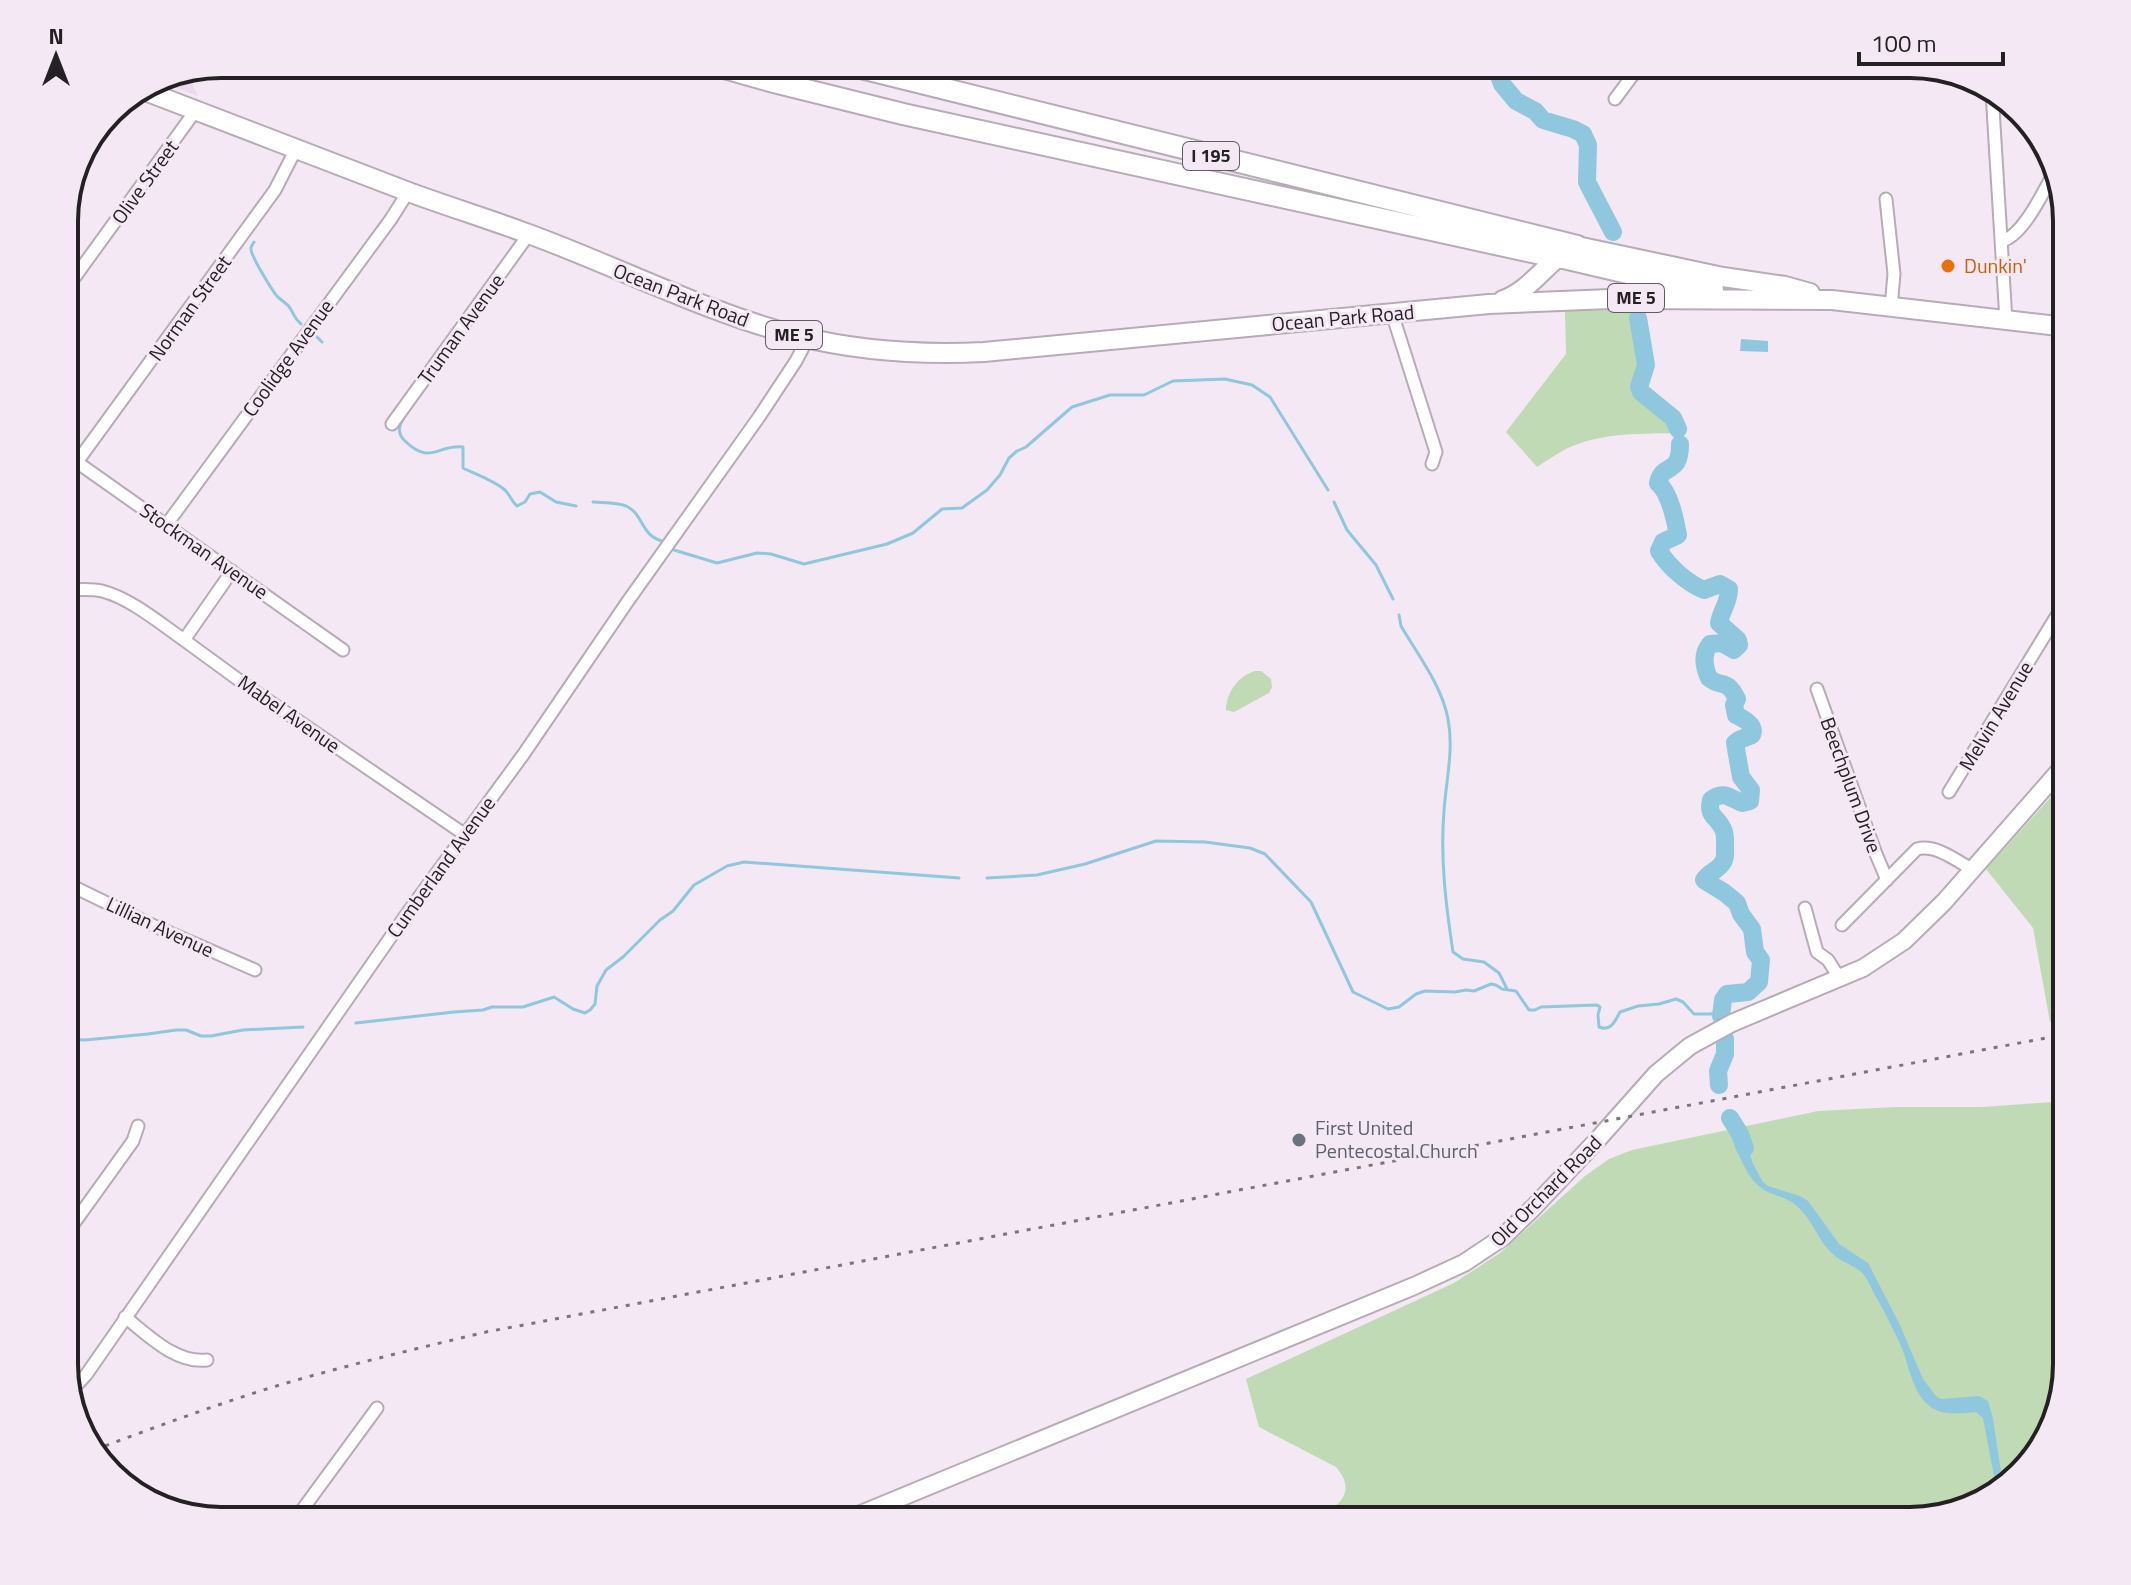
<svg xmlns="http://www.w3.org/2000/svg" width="2131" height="1585" font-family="'Titillium Web',sans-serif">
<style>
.built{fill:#ebdaed}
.green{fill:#bfdab5}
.water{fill:#8fc7de}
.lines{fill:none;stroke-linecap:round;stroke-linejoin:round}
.stream{stroke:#8fc7de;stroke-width:3}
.river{stroke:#8fc7de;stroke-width:18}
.street-casing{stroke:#b6abb7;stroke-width:15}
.secondary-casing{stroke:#b6abb7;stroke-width:20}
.primary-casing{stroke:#b6abb7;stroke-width:22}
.highway-casing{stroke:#b6abb7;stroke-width:24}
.street{stroke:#fff;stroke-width:11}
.secondary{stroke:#fff;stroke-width:16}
.primary{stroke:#fff;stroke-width:18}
.highway{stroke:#fff;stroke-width:20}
.rail{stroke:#7c747c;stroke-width:3;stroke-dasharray:4 8;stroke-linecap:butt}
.food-dot{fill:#e8710a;stroke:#f4e8f5;stroke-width:3}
.worship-dot{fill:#6b7280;stroke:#f4e8f5;stroke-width:3}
.labels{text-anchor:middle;stroke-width:6;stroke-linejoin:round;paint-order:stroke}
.shield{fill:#f4e8f5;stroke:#625c63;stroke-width:2}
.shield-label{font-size:18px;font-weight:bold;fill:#242024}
.street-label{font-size:20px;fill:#242024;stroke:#f4e8f5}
.food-label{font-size:20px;fill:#c56008;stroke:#f4e8f5;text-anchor:start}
.worship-label{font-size:20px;fill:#5b616d;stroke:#f4e8f5;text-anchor:start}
.rim{fill:none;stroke:#242024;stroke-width:4}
</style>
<rect width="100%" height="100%" fill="#f4e8f5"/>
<!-- built -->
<path class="built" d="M186,71L198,96L155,80L161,76Z"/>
<!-- green -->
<path class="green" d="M1630,310L1637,365L1632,381V391L1635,398L1658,413L1672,433C1635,434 1597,433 1564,450C1555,455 1546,461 1537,467L1506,432L1566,354L1565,311Z
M1255,671H1261L1271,679L1272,687L1269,693L1234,712L1226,710C1226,693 1239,675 1255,671Z
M2067,779V1018L2050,1022L2033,928L1986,869Z
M2067,1101V1365L2034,1460L1979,1505L1910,1521H1318C1338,1504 1358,1493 1336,1467L1259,1427L1246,1379L1454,1283L1500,1253L1585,1176L1609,1159L1632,1150L1818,1111L1897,1107H1983Z"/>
<!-- water -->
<path class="water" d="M1741,339L1768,341V352L1740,351Z
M1741,1127L1753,1164L1763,1182L1768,1186L1800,1196L1808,1201L1839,1244L1868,1263L1899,1323L1923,1379L1936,1396L1941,1399L1979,1396L1988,1401L1993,1419L2001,1472L2003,1478L2007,1482L1999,1489L1996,1485L1994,1476L1983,1418L1976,1412C1963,1413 1947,1416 1934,1409C1912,1396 1910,1367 1901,1346C1893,1329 1885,1312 1876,1297C1872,1290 1869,1281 1864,1275C1857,1266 1843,1263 1834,1255C1820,1244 1814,1224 1802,1211C1788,1196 1782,1199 1766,1191C1747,1181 1735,1149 1732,1129Z"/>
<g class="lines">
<!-- stream -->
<path class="stream" d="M254,242C253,244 251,246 251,248C250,255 271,288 276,295C280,300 287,303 290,308C295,316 294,318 301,324
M316,336L322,342
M410,408C403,419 393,430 405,441C431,466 437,444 463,447V468C477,475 493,480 505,490C510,495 512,502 517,506L525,502L530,494L540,492L556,502L576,506
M593,502C603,503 616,502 626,506C644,514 640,535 662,541
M1334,502L1347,530L1376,565L1393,599
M674,550L717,563L757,553L771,554L804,564L887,544L913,533L942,509L962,508L987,490L1000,475L1009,458L1017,451L1026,447L1072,407L1110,395H1144L1173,381L1225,379L1252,385L1270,397L1328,490
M1399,615L1401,626C1418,655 1442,686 1448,719C1454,750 1446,780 1444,811C1440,858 1446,906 1453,952L1463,959L1484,962L1499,973L1507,989
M987,878L1037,875L1085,864L1156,841L1205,842L1250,848L1265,854L1311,902L1353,992L1388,1009L1399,1007L1416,994L1425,991L1455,992L1466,990L1474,991L1491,984L1496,985L1502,989L1516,991L1529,1010H1535L1541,1007L1597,1005L1600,1007L1598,1015L1599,1027C1611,1032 1615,1021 1620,1012L1638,1006L1659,1004L1676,999L1683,1002L1694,1014H1711L1721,1010
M356,1023L454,1012L483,1010L492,1007H523L554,997L573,1009L585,1013L590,1010L595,1004L597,986L606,970L623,957L660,920L673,911L694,885L727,866L744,862L959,878
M64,1039L85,1040L148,1034L176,1030H186L201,1036H211L243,1030L303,1027"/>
<!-- river -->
<path class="river" d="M1495,64L1502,84L1516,101L1535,111L1543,120L1573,129L1583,134L1588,145L1587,182L1613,232
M1638,318L1646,365L1639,387L1641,392L1673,418L1678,429
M1680,444C1680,477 1663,461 1658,483C1670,493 1675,519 1678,535L1663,542L1659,551C1668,566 1687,583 1704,590L1720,584L1729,589C1729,603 1721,611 1719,623L1738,640L1739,645L1734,650L1722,643L1710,644C1702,654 1704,667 1709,678C1722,689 1726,677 1737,699L1734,705L1736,715C1744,719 1756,725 1752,735L1739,740L1735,743L1741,777L1751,790L1750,801L1742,803C1730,798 1723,790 1711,800C1707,817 1717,816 1723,829C1726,835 1725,842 1725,849C1725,854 1726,857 1723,862C1719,870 1709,872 1704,880L1725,893L1737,903L1741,914L1752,929L1755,952L1761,960L1759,982L1748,992L1727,994L1723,1000L1721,1016
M1719,1085L1718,1071L1725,1054V1039
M1730,1118L1740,1134L1745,1148"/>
<!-- street casing -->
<g class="street-casing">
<path id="street" d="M1992,92L2006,321
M1615,99L1641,64
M1886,199L1894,274L1891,307
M2001,241C2023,237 2044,190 2055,171
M64,292L196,110
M1392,313L1436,452L1432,464
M392,424L529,234
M64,453L343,650
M77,462L275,190L296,149
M167,524L391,219L408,192
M232,571L184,640L247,686L464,834
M64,590C77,590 90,588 102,591C130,598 161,624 184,640
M1817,689L1876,854L1887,880
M1949,792L2067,599
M64,884L74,887L150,924L255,970
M1805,908L1817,952L1828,960L1840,979
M1842,925L1917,849C1936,844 1957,861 1973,870
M64,1237L133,1141L138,1126
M125,1317C148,1335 176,1364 207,1360
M69,1393L86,1375L406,915L523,755L628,601L759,417L796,361L808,338
M294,1521L377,1408"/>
</g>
<!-- secondary casing -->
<g class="secondary-casing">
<path id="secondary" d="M844,1521L1414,1286L1464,1263L1503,1237L1533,1208L1600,1137L1656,1074L1690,1046L1732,1023L1863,968L1904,941L1944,902L2067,762"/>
</g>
<!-- primary casing -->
<g class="primary-casing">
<path id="primary" d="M140,89C229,123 317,157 406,191C446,206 486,218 526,233C617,266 704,312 798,336C858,351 922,355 984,352L1489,304L1610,299L1832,300L2067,327
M1559,258L1636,276L1714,290
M1503,300C1533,290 1555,251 1577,246L1723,277L1785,286L1810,293"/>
</g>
<!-- highway casing -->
<g class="highway-casing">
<path id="highway" d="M710,64L770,81L903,114L1559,258
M845,64L1577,246"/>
</g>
<!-- street -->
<use href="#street" class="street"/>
<!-- secondary -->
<use href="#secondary" class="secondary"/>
<!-- primary -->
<use href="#primary" class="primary"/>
<!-- highway -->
<use href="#highway" class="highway"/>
<!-- rail -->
<path class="rail" d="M94,1450C153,1428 212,1406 273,1387C343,1366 415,1349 486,1332L2067,1034"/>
</g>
<!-- markers -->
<circle class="food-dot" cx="1948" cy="266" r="8"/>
<circle class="worship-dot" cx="1299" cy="1140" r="8"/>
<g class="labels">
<!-- shield labels -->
<g class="shield">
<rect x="1183" y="142" width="56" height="28" rx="6"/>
<rect x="1608" y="284" width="56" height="28" rx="6"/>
<rect x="766" y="321" width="56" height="28" rx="6"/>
</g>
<g class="shield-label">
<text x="1211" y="162">I 195</text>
<text x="1636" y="304">ME 5</text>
<text x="794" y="341">ME 5</text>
</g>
<!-- street labels -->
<g class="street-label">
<text transform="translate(145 182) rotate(-54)" y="7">Olive Street</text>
<text transform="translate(681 295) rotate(21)" y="7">Ocean Park Road</text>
<text transform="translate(190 308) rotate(-54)" y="7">Norman Street</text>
<text transform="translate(1343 318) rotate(-5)" y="7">Ocean Park Road</text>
<text transform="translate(461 329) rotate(-54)" y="7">Truman Avenue</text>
<text transform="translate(288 358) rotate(-54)" y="7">Coolidge Avenue</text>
<text transform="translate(204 551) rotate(35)" y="7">Stockman Avenue</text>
<text transform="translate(289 714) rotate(35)" y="7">Mabel Avenue</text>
<text transform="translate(1996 716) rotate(-59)" y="7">Melvin Avenue</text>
<text transform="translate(1851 785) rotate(70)" y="7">Beechplum Drive</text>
<text transform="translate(441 867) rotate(-54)" y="7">Cumberland Avenue</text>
<text transform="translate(160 927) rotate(25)" y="7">Lillian Avenue</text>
<text transform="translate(1546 1191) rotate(-45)" y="7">Old Orchard Road</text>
</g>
<!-- food labels -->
<g class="food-label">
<text x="1964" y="273">Dunkin'</text>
</g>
<!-- worship labels -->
<g class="worship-label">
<text x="1315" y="1135">First United<tspan x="1315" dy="23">Pentecostal Church</tspan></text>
</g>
</g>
<!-- crop -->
<path d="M0 0H2131V1585H0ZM221 78H1910A143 143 0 0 1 2053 221V1364A143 143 0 0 1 1910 1507H221A143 143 0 0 1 78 1364V221A143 143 0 0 1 221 78Z" fill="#f4e8f5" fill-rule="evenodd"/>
<path class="rim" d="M221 78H1910A143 143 0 0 1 2053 221V1364A143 143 0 0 1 1910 1507H221A143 143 0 0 1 78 1364V221A143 143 0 0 1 221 78Z"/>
<!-- north arrow -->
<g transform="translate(56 56)" stroke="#f4e8f5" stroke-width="6" paint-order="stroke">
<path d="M0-6L14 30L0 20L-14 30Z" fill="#242024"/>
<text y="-12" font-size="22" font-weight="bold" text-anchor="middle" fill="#242024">N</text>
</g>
<!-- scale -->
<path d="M1859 52v12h144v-12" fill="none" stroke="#242024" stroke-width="4"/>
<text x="1871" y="52" font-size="24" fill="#242024" stroke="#f4e8f5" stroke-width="6" paint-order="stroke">100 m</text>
</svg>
